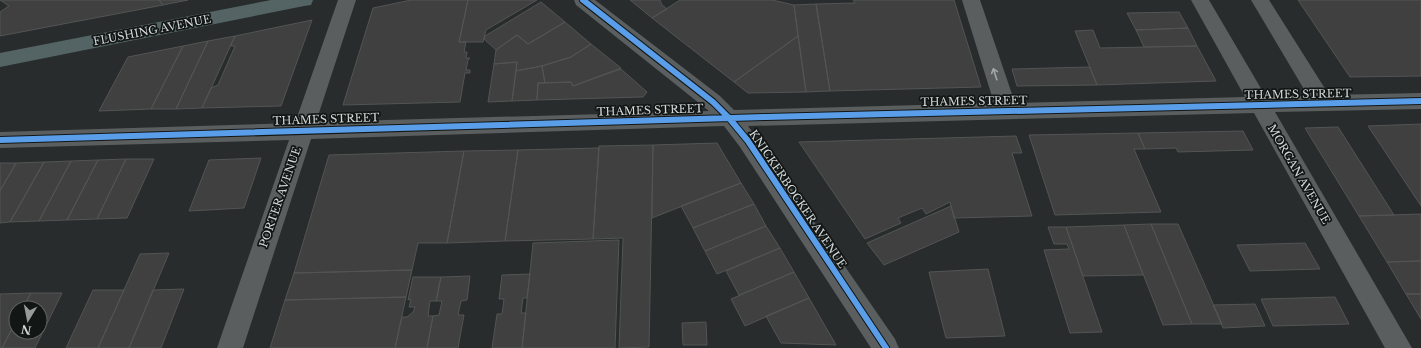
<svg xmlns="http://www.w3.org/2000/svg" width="1421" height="348" font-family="'Libre Baskerville',serif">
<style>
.building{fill:#404040;stroke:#535454}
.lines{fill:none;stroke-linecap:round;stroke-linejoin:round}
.minor{fill:#5b5e5e;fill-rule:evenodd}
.major{fill:#546464;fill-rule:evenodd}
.cycleway-casing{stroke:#121615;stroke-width:8}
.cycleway{stroke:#5a9eea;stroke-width:6}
.oneway{stroke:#a2a7a7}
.labels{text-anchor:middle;stroke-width:3.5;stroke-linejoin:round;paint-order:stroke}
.street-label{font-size:11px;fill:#d2d7d7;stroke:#121615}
</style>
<rect width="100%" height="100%" fill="#282c2c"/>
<!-- building -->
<path class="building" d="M0,0H159L163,5L0,36V12L9,6Z
M159,0H188L163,5Z
M411,0H468L459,42H466L464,52H467L466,58H470L468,60L466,70H470V73H465L460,102L343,105L373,8Z
M468,0H537L486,30L483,42H459Z
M630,0H660L662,5L667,9L652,18Z
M680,0H772L794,5L798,36L734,82L652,18Z
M853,0H954L981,87L830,91L816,4L855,3Z
M1298,0H1421V76L1350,77Z
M541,2L565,22L528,44L517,35L496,50L484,39L485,36Z
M816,4L830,91L806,92L794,5Z
M1179,12L1188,28L1136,30L1127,13Z
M312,20L281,106L202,108L211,88L218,85L235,46H230L235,36Z
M565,22L591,44L571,57L542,66L516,71L517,62L494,64L496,50L517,35L528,44Z
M1188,28L1197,46L1144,47L1136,30Z
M1093,30L1100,48L1197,46L1216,81L1097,85L1075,31Z
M235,36L202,108L176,109L208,41Z
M798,36L806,92L748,93L734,82Z
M208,41L176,109H151L183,46Z
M591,44L621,68L573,86L571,82L545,83L542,66L571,57Z
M183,46L151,109L99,111L128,57Z
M517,62L512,101L488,102L494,64Z
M542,66L545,83H538L537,100L512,101L516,71Z
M1090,67L1097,85L1017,86L1012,69Z
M621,69L647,92L643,97L537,100L538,83L571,82L573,86Z
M1421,124V206L1368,126Z
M1338,127L1394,215L1359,216L1305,128Z
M1243,131L1253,150L1178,152L1176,148L1145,149L1138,133Z
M1138,133L1145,149H1134L1161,212L1055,215L1029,135Z
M1016,136L1022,153H1012L1032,216L954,218L950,202L926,214L922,208L898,218L901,223L865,239L799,142Z
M717,143L741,183L652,218L653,145Z
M653,145L649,347L619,348L623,238L593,239L599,146Z
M599,148L593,239L505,241L518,150Z
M518,150L505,241L447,243L464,151Z
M464,151L447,243H418L412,270L294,273L329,155Z
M261,158L244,208L189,211L209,160Z
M126,159H154L127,218L97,219Z
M126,159L97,219L67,220L98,160Z
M98,160L67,220L39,221L71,161Z
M71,161L39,221L10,222L44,162Z
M44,162L10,222L0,223V191L16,163Z
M0,163H16L0,191Z
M741,183L754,204L693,228L681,206Z
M754,204L766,226L705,251L693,228Z
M951,206L959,232L884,265L867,243Z
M1421,214V261L1387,262L1359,216Z
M1151,224H1178L1222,324H1192Z
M1151,224L1192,324L1163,325L1124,225Z
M1124,225L1143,275L1083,276L1066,227Z
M766,226L780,248L717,274L705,251Z
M1048,227H1066L1102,332L1070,333L1044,250L1069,249L1067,244H1054Z
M619,240L615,348H522L533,243Z
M1305,243L1320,269L1250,271L1237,245Z
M780,248L794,272L739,295L726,271Z
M169,253L129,348H98L140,254Z
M1421,261V294H1406L1387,262Z
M988,269L1005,336L946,338L929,272Z
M412,270L406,297L285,300L294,273Z
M794,272L809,298L745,326L731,299Z
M530,274L527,298H523L521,313H526L522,348H492L497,314H502L504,299H499L502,275Z
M470,276L467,300L461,301L458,315H464L458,348H427L433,316L439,315L442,301H436L441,277Z
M413,277H441L436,301H430L428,316H433L427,348H395L402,317H407L413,312L415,307H409L411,299L408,300Z
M184,289L161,348H129L153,290Z
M93,290H124L98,348H66Z
M31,293H62L35,348H2L16,321V332H40V308H23Z
M31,293L23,308H16V321L2,348H0V294Z
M1406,294H1421V319Z
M406,297L395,348H270L285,300Z
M1335,297L1349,324L1273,326L1261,299Z
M809,298L836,345L781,343L766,316Z
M1255,304L1265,326L1223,328L1213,305Z
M706,322L707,345H683L682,323Z"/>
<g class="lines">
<!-- minor -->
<path class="minor" d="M338,0H356L316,122L709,111L576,5L574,0H595L720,96L734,110L994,103L962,0H980L1015,103L1245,97L1191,0H1209L1266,97L1308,96L1251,0H1269L1329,95L1421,93V109L1275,112L1412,348H1385L1254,113L748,126L895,339L899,348H871L740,147L724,126L311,139L243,348H217L289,140L0,148V132L295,123Z"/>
<!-- major -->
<path class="major" d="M271,0H313L311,5L304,6L0,67V53Z"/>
<!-- cycleway casing -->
<g class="cycleway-casing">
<path id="cycleway" d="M583,0L713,102L729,118L748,141L886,348
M0,140L766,117L1421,101"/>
</g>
<!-- cycleway -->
<use href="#cycleway" class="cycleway"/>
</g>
<!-- one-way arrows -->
<defs><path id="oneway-shaft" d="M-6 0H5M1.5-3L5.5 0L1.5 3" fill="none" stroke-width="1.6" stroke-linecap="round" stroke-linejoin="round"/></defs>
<use class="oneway" href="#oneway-shaft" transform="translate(995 74) rotate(-108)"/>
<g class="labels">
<!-- street labels -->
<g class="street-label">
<text transform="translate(152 30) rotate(-11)" y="4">FLUSHING AVENUE</text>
<text transform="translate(1298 94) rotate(-1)" y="4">THAMES STREET</text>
<text transform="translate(974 101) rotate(-1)" y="4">THAMES STREET</text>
<text transform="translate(650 110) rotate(-2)" y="4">THAMES STREET</text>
<text transform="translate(326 119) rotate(-2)" y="4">THAMES STREET</text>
<text transform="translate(1299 174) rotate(60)" y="4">MORGAN AVENUE</text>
<text transform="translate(280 197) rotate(-71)" y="4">PORTER AVENUE</text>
<text transform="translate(798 199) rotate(56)" y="4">KNICKERBOCKER AVENUE</text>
</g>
</g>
<!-- north arrow -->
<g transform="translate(28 320) rotate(190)"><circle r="19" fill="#121615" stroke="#5f6363"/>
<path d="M0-3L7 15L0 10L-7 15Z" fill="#969b9b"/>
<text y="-6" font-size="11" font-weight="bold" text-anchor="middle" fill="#d2d7d7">N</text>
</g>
</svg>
